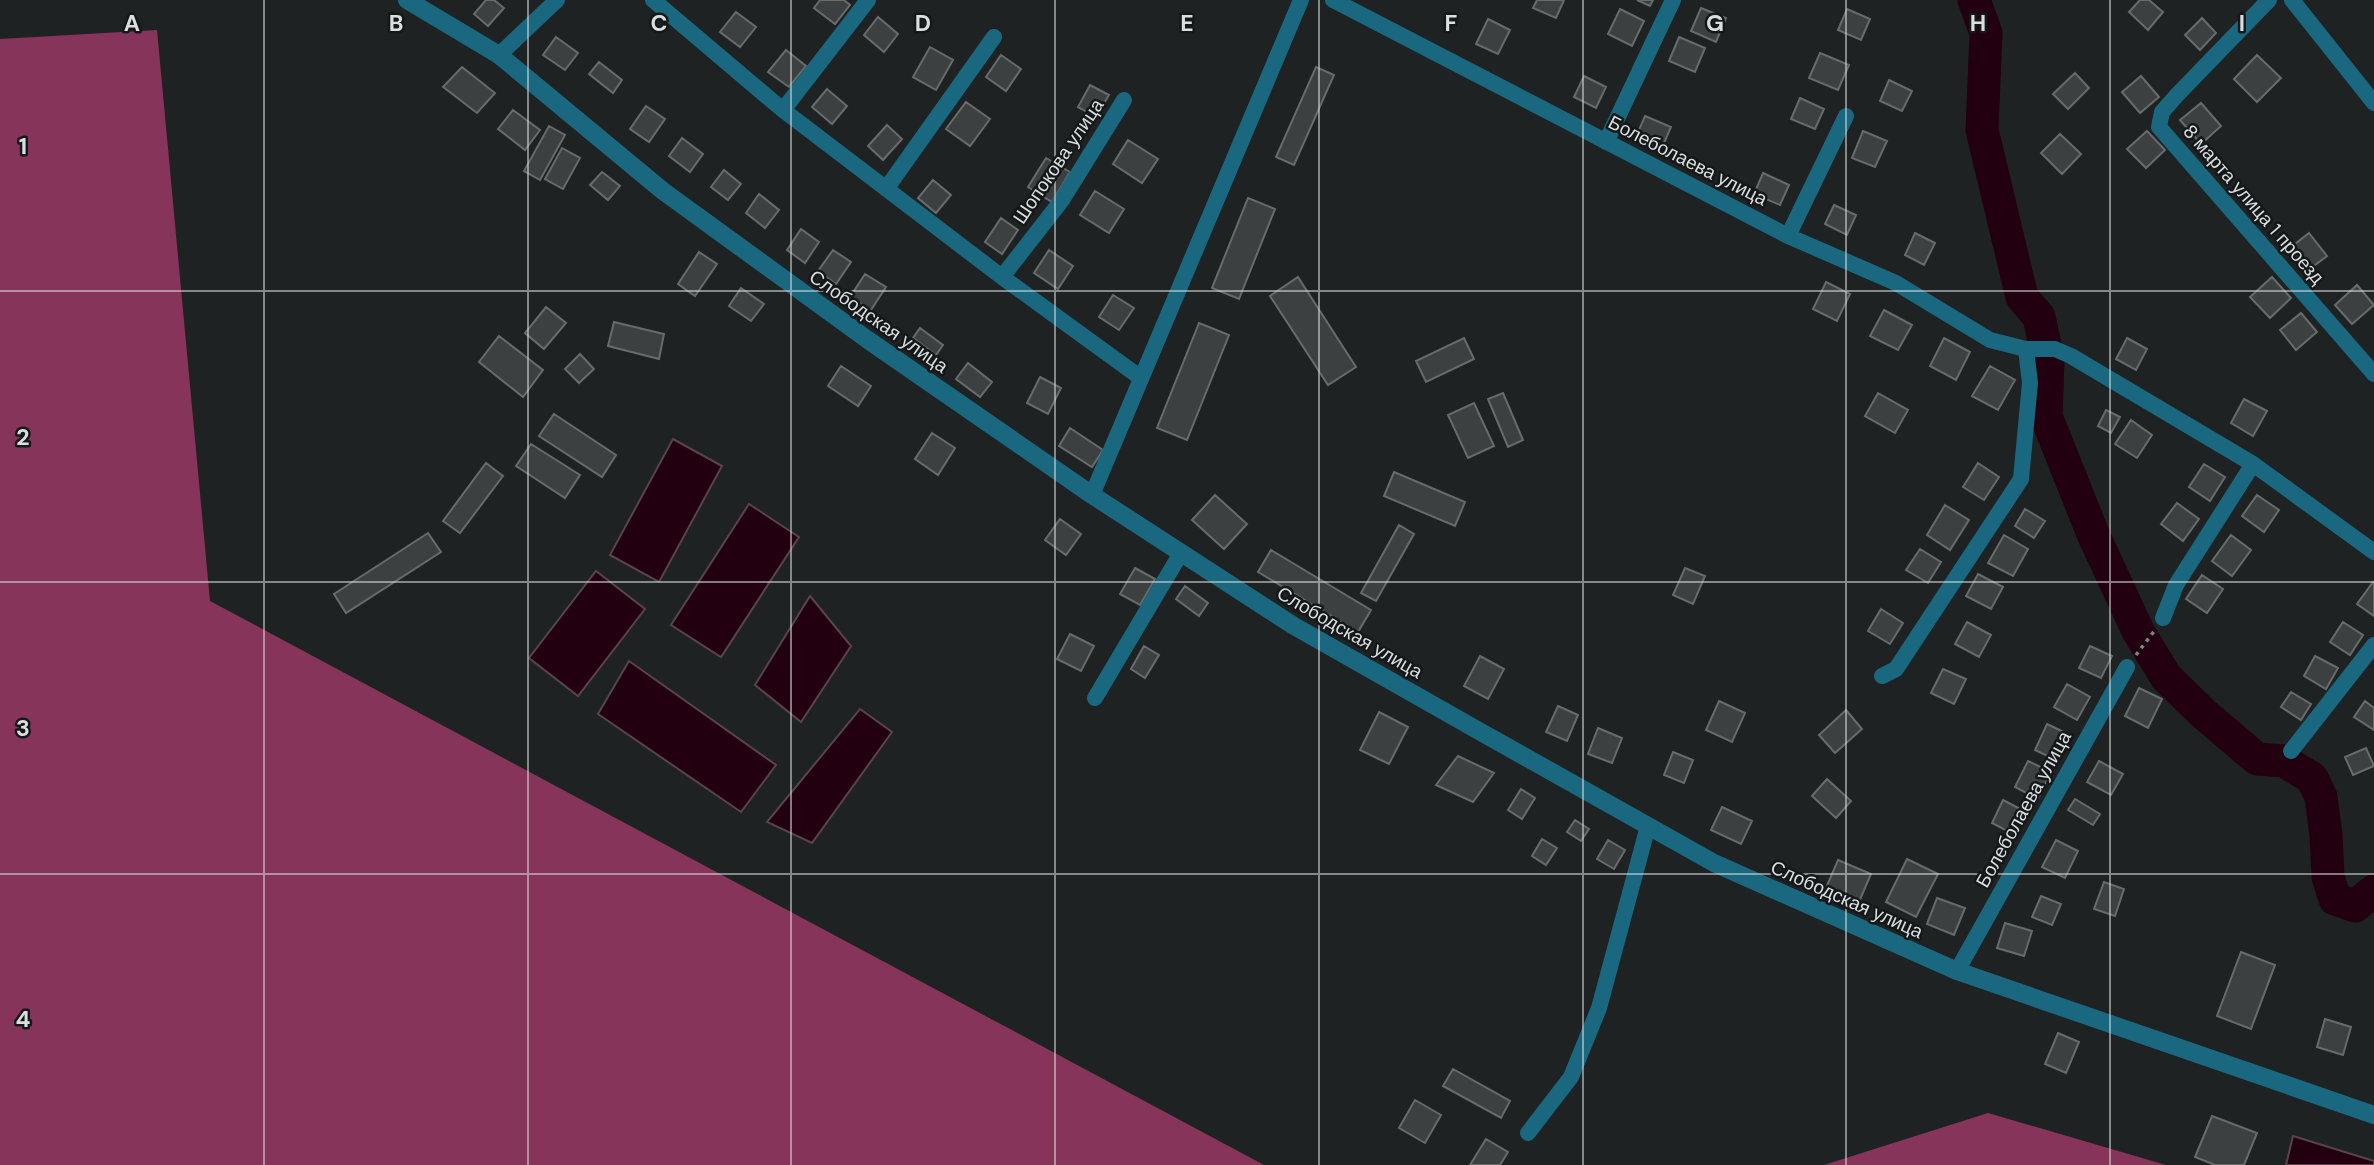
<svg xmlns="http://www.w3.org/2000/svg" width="2374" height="1165" font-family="'DM Sans',sans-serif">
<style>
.forest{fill:#87345b}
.water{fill:#22000f;stroke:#5a434d;stroke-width:2}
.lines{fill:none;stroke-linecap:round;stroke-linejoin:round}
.river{stroke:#22000f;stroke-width:33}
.building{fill:#3c4041;stroke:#676b6d;stroke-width:2}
.path{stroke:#818485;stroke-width:3.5;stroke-dasharray:3.5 5;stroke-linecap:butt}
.minor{stroke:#1a6880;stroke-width:16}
.tertiary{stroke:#1a6880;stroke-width:18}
.grid{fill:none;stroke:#dbdedf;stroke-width:2;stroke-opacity:0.55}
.labels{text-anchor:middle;stroke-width:5;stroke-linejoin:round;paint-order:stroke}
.street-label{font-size:19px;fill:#dbdedf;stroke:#15181a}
.grid-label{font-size:23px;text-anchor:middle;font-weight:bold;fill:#dbdedf;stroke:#15181a;stroke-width:5;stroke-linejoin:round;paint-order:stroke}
</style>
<rect width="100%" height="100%" fill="#1e2223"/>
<!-- forest -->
<path class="forest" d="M157,30L210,601L1264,1165H0V39Z
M1988,1113L2166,1165H1824Z"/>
<!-- water -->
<path class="water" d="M673,439L722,466L659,582L610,555Z
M749,504L799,537L721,657L671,625Z
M596,571L645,609L578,696L529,658Z
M810,596L851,646L801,722L755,685Z
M629,661L776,765L741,812L598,714Z
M860,709L892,732L812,843L767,822Z
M2293,1136L2374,1161V1165H2286Z"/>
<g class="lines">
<!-- river -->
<path class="river" d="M1974,0L1986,33L1982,130L2022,297L2039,317L2048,359L2046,416L2093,534L2138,631L2166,677L2204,714L2257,759L2284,761L2312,778L2321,797L2326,835L2328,877L2335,899L2355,906L2374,891"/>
</g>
<!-- building -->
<path class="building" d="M486,0H494L504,8L488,26L474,14Z
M820,0H844L850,5L835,24L814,8Z
M1537,0H1564L1556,18L1533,8Z
M1637,0H1653L1650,6Z
M2140,0H2149L2163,12L2148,30L2129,12Z
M1701,8L1726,18L1716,42L1691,31Z
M1620,9L1644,21L1632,46L1608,34Z
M1847,9L1870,19L1861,40L1838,30Z
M736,12L756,27L740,47L720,32Z
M878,17L898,34L884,52L864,35Z
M2202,18L2216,33L2200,50L2185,35Z
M1488,19L1510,30L1498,54L1476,44Z
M556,37L578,53L565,70L543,55Z
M1679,37L1705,48L1695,72L1669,61Z
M930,47L953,60L936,90L913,77Z
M786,50L806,66L789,87L768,72Z
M1820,53L1849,65L1838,90L1809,78Z
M1001,55L1021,69L1006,91L986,77Z
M2257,55L2281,78L2257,102L2234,79Z
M599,62L622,80L613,93L589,74Z
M462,67L495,93L477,113L443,87Z
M1316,67L1334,75L1294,165L1276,157Z
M2075,73L2089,88L2068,109L2053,94Z
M1584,76L1606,87L1596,108L1574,97Z
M2141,76L2159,97L2140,113L2122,92Z
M1889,80L1912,91L1902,111L1880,101Z
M1090,85L1109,95L1096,117L1078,107Z
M827,89L847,106L832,124L812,107Z
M1800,98L1824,109L1815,129L1791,119Z
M966,102L990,119L970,146L946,129Z
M2201,103L2221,126L2201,144L2180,120Z
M646,106L665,119L649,142L630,129Z
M513,110L540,130L525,150L498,129Z
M1645,116L1671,127L1661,150L1635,139Z
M887,125L902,139L883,160L868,146Z
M549,126L565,135L540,180L524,171Z
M1863,131L1887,141L1875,167L1852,158Z
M2147,131L2165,150L2146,168L2127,149Z
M2060,134L2081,154L2062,174L2041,153Z
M682,138L703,154L690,172L669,156Z
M1128,140L1158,159L1142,183L1113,164Z
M562,148L580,158L563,189L545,179Z
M1046,158L1070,172L1052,202L1028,187Z
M724,170L741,184L728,200L711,187Z
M602,172L620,186L608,200L590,185Z
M1763,173L1789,185L1780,205L1754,194Z
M933,180L951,195L936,213L918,198Z
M1095,191L1124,209L1109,233L1080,215Z
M759,194L779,210L765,228L746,213Z
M1248,198L1275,209L1239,299L1212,288Z
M1834,205L1856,215L1847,235L1825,224Z
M1001,218L1018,230L1002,254L985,242Z
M801,229L819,242L805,263L787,250Z
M1915,233L1935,243L1924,265L1905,255Z
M2309,233L2327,256L2307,271L2290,248Z
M833,250L851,262L836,284L818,271Z
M1049,250L1073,266L1058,289L1034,273Z
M699,252L717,264L695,296L678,284Z
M865,274L886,287L871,310L850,297Z
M1298,277L1356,367L1328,385L1270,296Z
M2272,277L2291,298L2270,318L2250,297Z
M1826,282L1850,294L1837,321L1813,309Z
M2357,285L2374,305L2352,324L2335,305Z
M741,288L764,304L751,321L729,306Z
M1113,295L1134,308L1119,330L1099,317Z
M546,307L566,323L544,349L525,333Z
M1884,310L1912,325L1898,350L1870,336Z
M2301,313L2317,332L2296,350L2280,330Z
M614,322L664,334L659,359L608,346Z
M1199,323L1229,335L1187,440L1157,428Z
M920,328L943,345L936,355L913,338Z
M499,336L543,370L523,397L479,362Z
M1464,338L1474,359L1426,382L1416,361Z
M1944,338L1970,352L1956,380L1930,366Z
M2127,338L2147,349L2136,370L2116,359Z
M580,354L594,369L579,383L565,369Z
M968,363L992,382L980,397L956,379Z
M841,366L871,386L858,406L828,386Z
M1990,366L2015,380L1998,410L1972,396Z
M1040,377L1061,388L1048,414L1027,403Z
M1503,393L1523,440L1508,447L1488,399Z
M1878,393L1908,410L1895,433L1865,416Z
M2244,399L2267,411L2253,436L2231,423Z
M1474,403L1494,446L1468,458L1448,415Z
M2106,410L2120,417L2111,433L2098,426Z
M554,414L616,455L602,477L539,436Z
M2131,420L2152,435L2137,458L2115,444Z
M1070,428L1103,450L1092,467L1059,446Z
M932,433L955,448L938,475L915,459Z
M531,444L580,475L565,498L516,466Z
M486,463L503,476L460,533L443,521Z
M1978,463L1999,477L1984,500L1963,487Z
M2204,464L2225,477L2210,501L2189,487Z
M1394,472L1465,502L1455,526L1384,496Z
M1215,495L1247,524L1224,549L1192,520Z
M2257,495L2279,510L2264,532L2242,516Z
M2177,503L2199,519L2183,541L2161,524Z
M1945,505L1969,520L1950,550L1927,535Z
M2025,509L2045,521L2034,538L2015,526Z
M1060,519L1081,534L1066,555L1045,540Z
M1399,525L1414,534L1376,601L1361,593Z
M428,533L441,552L346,613L334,594Z
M2004,535L2028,549L2013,576L1988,563Z
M2231,535L2251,550L2232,576L2212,561Z
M1920,549L1941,562L1928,583L1906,570Z
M1271,550L1371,610L1358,632L1258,572Z
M1135,568L1155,579L1140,605L1120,594Z
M1685,568L1705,576L1693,604L1673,595Z
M1978,574L2003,587L1991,609L1966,596Z
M2202,575L2223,589L2207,613L2186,599Z
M2373,582L2374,583V616L2357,604Z
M1185,586L1208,603L1199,616L1176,599Z
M1881,609L1903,623L1890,644L1868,631Z
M1967,622L1991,635L1979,657L1955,644Z
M2343,622L2363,635L2350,655L2330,642Z
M1070,634L1094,646L1081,671L1057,659Z
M1144,646L1159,655L1145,678L1131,669Z
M2090,646L2112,656L2101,678L2079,668Z
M1480,656L1504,669L1488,699L1464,686Z
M2315,656L2338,668L2326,689L2304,676Z
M1943,669L1966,679L1954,704L1931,693Z
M2067,684L2090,697L2077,720L2054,707Z
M2139,688L2162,699L2148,728L2125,716Z
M2291,692L2311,704L2301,720L2281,707Z
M1719,701L1745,713L1732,742L1706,730Z
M2365,701L2374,708V730L2354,717Z
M1558,706L1578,715L1567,741L1546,732Z
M1846,710L1862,729L1835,753L1819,735Z
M1379,712L1408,727L1389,764L1360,750Z
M2047,724L2070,735L2058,761L2035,750Z
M1598,728L1622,738L1612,763L1588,754Z
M2366,748L2374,766L2353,775L2345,757Z
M1673,752L1693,760L1684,783L1664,775Z
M1458,756L1494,773L1473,802L1436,785Z
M2028,761L2051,772L2038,799L2015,787Z
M2099,761L2123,774L2111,795L2087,782Z
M1827,779L1851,801L1836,818L1812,796Z
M1521,789L1535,798L1522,819L1508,810Z
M2075,799L2100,814L2093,825L2068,810Z
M2003,800L2024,811L2013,834L1992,823Z
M1722,807L1752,821L1741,844L1711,830Z
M1575,820L1589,829L1581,841L1567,832Z
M1542,839L1557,848L1546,865L1532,856Z
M1608,840L1625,850L1614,869L1597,859Z
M2056,840L2078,851L2065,878L2042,867Z
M1907,859L1938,874L1916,917L1886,902Z
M1838,860L1871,874L1859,902L1826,888Z
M2104,882L2124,889L2115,916L2094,909Z
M2041,896L2061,904L2052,925L2032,917Z
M1937,898L1965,908L1954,935L1927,924Z
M2005,923L2032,931L2024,956L1997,948Z
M2241,952L2275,965L2251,1029L2217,1016Z
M2325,1019L2351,1027L2343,1055L2317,1047Z
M2058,1033L2079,1042L2066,1073L2045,1064Z
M1453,1069L1510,1101L1501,1118L1443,1086Z
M1415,1100L1441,1115L1425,1143L1399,1128Z
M2212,1116L2257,1133L2244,1165H2215L2195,1157Z
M1486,1139L1508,1152L1500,1165H1470Z"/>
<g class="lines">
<!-- path -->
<path class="path" d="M2136,655L2155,630"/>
<!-- minor -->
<path class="minor" d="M653,0L783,110L1002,277L1141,378
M1333,0L1788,236L1896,283L1990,340L2026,349H2055L2071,356L2253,464L2374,552
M2269,0L2177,95L2162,112L2159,127L2374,374
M2292,0L2374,103
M499,55L557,0
M783,110L868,0
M1606,142L1673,0
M886,189L994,37
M1788,236L1846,116
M1002,277L1062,200L1124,100
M1092,495L1301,0
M2163,618L2176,585L2253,464
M1882,676L1896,669L2021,479L2030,383L2026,349
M1095,698L1181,553
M2291,751L2374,645
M1957,971L2127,667
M1528,1133L1571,1077L1599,1008L1648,826"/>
<!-- tertiary -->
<path class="tertiary" d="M407,0L499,55L663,191L868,340L1092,495L1294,626L1479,731L1714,863L1957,971L2374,1115"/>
</g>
<!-- grid -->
<path class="grid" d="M264,0V1165M528,0V1165M791,0V1165M1055,0V1165M1319,0V1165M1583,0V1165M1846,0V1165M2110,0V1165M0,291H2374M0,582H2374M0,874H2374"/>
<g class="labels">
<!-- street labels -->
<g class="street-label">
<text transform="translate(1688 160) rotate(27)" y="7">Болеболаева улица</text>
<text transform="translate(1058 161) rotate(-56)" y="7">Шопокова улица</text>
<text transform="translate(2254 204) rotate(49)" y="7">8 марта улица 1 проезд</text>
<text transform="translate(879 321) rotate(35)" y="7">Слободская улица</text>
<text transform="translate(1350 632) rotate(30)" y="7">Слободская улица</text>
<text transform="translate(2023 809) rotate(-61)" y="7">Болеболаева улица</text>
<text transform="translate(1847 899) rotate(24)" y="7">Слободская улица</text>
</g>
</g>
<g class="grid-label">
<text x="132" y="31">A</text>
<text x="396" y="31">B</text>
<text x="659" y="31">C</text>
<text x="923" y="31">D</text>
<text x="1187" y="31">E</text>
<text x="1451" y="31">F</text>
<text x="1715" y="31">G</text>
<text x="1978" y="31">H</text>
<text x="2242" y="31">I</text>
<text x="23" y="154">1</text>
<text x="23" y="445">2</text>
<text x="23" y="736">3</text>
<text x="23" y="1027">4</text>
</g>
</svg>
